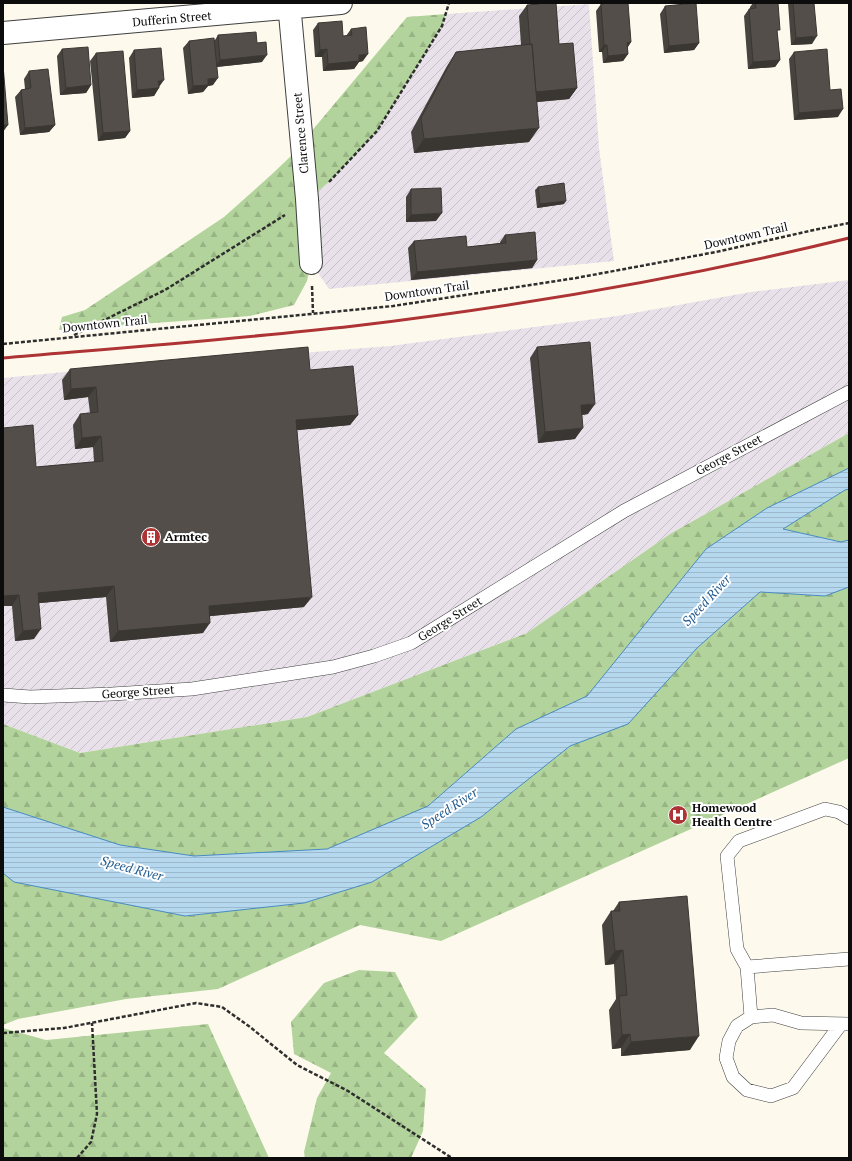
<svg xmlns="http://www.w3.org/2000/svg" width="852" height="1161" font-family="'PT Serif',serif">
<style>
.industrial{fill:url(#industrial-furrows)}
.forest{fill:url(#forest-firs)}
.water{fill:url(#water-rules);stroke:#458abe}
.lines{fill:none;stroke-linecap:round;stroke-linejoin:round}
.service-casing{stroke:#3f3f3f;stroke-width:14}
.minor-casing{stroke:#3f3f3f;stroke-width:24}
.path{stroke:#2e2e2e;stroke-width:2.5;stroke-dasharray:4 2;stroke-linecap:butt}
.service{stroke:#fff;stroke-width:13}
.minor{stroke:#fff;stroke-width:22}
.rail{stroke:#ad3334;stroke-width:3}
.wall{fill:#47433f}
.shaded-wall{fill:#3a3733}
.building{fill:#534e49;stroke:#3a3733}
.labels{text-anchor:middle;stroke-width:4;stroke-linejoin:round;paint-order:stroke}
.street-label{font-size:12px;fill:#0c0c0c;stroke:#fff}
.poi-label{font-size:12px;font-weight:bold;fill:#0c0c0c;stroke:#fff;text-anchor:start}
.water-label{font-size:13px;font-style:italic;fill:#235c90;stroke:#fff}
</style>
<defs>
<pattern id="industrial-furrows" width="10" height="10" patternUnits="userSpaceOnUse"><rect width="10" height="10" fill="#e9e1ea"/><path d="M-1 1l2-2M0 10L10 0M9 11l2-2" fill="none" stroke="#c7c0c8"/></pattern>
<pattern id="forest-firs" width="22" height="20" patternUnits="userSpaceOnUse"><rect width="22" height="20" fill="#b2d39b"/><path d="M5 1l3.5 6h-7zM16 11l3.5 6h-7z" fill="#98b484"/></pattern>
<pattern id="water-rules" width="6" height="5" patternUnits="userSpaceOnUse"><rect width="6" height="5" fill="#b6d8ef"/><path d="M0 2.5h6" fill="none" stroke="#9bb8cc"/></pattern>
</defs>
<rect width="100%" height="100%" fill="#fdfaed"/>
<!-- industrial -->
<path class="industrial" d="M589,4L599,148L614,261L329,289L311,263L307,199L328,183L377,131L442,26L446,14Z
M849,280V433L670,534L527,633L307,717L80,753L3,724V378L84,370L390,346L617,316L751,292Z"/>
<!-- forest -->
<path class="forest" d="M446,14L442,26L377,131L328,183L307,199L311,263L307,281L294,305L250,316L59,330L62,317L85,310L224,217L271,175L290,157L407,17Z
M849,433V468L767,508L706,549L587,696L516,729L428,806L327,849L194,856L120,845L3,807V724L80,753L307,717L527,633L670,534Z
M849,489V540L841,542L783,529L845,490Z
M849,587V758L441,941L360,925L218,989L126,999L18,1019L3,1025V873L14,882L185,916L304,903L372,882L481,817L570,746L628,723L697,648L760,592L825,596Z
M359,970L395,972L418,1017L384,1053L426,1089L423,1131L411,1158H305L304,1152L317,1098L331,1073L294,1054L291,1022L324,983Z
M208,1024L269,1158H3V1028L46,1040Z"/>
<!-- water -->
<path class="water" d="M849,468V489L845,490L783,529L841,542L849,540V587L825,596L760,592L697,648L628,724L570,746L481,817L372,882L304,903L185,916L14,882L3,873V807L120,845L194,856L327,849L428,806L516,729L587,696L706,549L767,508Z"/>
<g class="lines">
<!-- service casing -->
<g class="service-casing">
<path id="service" d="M3,695L30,697L112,694L192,689L333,667L374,656L411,643L624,511L849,392
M747,967L849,959
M751,1017L747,967L737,949L727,856L739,841L825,809L839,812L849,818
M841,1024L793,1088L771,1096L747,1090L733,1077L726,1058L729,1041L737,1026L751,1017L773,1015L801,1023L849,1024"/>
</g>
<!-- minor casing -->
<g class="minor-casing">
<path id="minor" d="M289,3L307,199L311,263
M3,33L341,3"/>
</g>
<!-- path -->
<path class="path" d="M329,182L377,131L442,26L449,3
M312,286L313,313
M74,335L165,290L285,215
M3,344L393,306L576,278L716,252L814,230L849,223
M3,1033L64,1028L196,1003L222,1007L250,1027L297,1065L348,1091L452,1158
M77,1158L91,1142L97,1114L92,1023"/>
<!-- service -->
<use href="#service" class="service"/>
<!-- minor -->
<use href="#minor" class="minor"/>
<!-- rail -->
<path class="rail" d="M3,358C120,348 237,339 354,326C520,306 686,278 849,238"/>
</g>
<!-- wall -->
<path class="wall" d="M537,3H556L559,44L577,88L569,99L537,102L529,142L414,153L411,132L447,66L456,52L521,45L519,16L527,5L536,4Z
M753,3H778L777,34L780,60L775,67L748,69L744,16L749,9H750V7Z
M788,3H814L812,44L791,45Z
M601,4L631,42L627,48L628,54L623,61L603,63L602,52H599L596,11Z
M665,6L699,43L694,50L664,53L660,14Z
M318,23L343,36H346L351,29L363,61L359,62L354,69L323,71L322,57H315L313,30Z
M218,35L257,43L262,62L217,67L213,85L208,86L203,92L188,94L183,48L189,41L215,40Z
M62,49L91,85L86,93L60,95L57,56Z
M134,50L159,87L154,96L132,98L129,58Z
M794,52L830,90L838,117L794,120L789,59Z
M96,53L130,131L125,138L98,141L90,61Z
M29,71L55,125L49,132L20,135L15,97L21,90L25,89L24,79Z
M538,187L564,204L537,208L535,190Z
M411,189L436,221L406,222V197Z
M505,235L537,260L532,268L411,280L408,248L414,241L467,247L500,243V242Z
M537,347L588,414L582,415L575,439L538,443L530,358Z
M70,369L310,370L358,415L350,425L297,430L304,607L210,616L203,633L110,642L106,597L39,603L34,639L15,641L12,606H3V428L36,467L94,462L93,447L75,449L73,425L80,414L90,413L88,397L64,400L62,380Z
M619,902L690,1050L621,1056V1048L612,1049L609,1010L616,999L614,964L605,965L602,925L611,911H613Z"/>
<!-- shaded-wall -->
<path class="shaded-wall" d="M817,36L812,44L791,45L796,38Z
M631,42L626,50L627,43Z
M699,43L694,50L664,53L669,46Z
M604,45H607L602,52H599Z
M327,49L322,57H315L320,50Z
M368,54L363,61L359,62L354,69L323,71L328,64L359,55Z
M628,54L623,61L603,63L608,56Z
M267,55L262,62L215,67L220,60Z
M780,60L775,67L748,69L753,62Z
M218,78L213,85L208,86L203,92L188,94L193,86L208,79Z
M164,80L159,87L158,81Z
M91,85L86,93L60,95L66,88Z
M159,88L154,96L132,98L137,90Z
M577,88L569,99L526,103L533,92Z
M843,109L838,117L794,120L799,113Z
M3,125H8L3,132Z
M55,125L49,132L20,135L25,128Z
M539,128L529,142L414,153L424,139Z
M130,131L125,138L98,141L103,133Z
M566,201L564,204L537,208L540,204Z
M442,213L436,221L406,222L411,215Z
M537,260L532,268L411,280L417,272Z
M96,387L88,397L64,400L71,389Z
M595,404L588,414L573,416L581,405Z
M358,415L350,425L289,431L296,420Z
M583,428L575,439L538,443L545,432Z
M101,436L93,447L75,449L82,438Z
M114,586L106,597L30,604L38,593Z
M19,595L12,606H3V596Z
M312,597L304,607L201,617L209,606Z
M210,623L203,633L110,642L118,631Z
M41,629L34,639L15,641L23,631Z
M623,950L614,964L605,965L615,951Z
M630,1034L621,1048L612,1049L622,1035Z
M699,1036L690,1050L621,1056L631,1042Z"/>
<!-- building -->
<path class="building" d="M539,3H556L559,44L573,43L577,88L536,92L532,44H530L527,5L539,4Z
M608,3H628L631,42L627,43L628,54L608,56L607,45H604L601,4Z
M696,3L699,43L669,46L665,6Z
M755,3H778L780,30H777L780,60L753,62L749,9L756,8Z
M793,3H814L817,36L796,38Z
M342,21L343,36L352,35L351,29L366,27L368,54L359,55V61L328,64L327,49L320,50L318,23Z
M256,32L257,43L266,42L267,55L220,60L218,35Z
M214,38L218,78L208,79V85L193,86L189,41Z
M532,44L539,128L424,139L421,118L456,52Z
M88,47L91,85L66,88L62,49Z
M161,48L164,80L158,81L159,88L137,90L134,50Z
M827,49L830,90L841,89L843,109L799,113L794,52Z
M123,51L130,131L103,133L96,53Z
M3,65L8,125H3Z
M48,69L55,125L25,128L21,90L31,88L29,71Z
M564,183L566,201L540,204L538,187Z
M441,188L442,213L411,215V189Z
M535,232L537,260L417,272L414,241L466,236L467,247L506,243L505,235Z
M590,342L595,404L581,405L583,428L545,432L537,347Z
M308,347L310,370L353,366L358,415L296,420L312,597L209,606L210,623L118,631L114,586L38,593L41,629L23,631L19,595L3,596V428L33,425L36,467L103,461L101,436L82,438L80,414L98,412L96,387L71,389L70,369Z
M687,896L699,1036L631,1042L630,1034L622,1035L619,996L627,995L623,950L615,951L611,911H620L619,902Z"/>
<!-- icons -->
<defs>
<g id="building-disc" transform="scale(1)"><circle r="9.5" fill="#ad3334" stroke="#fff"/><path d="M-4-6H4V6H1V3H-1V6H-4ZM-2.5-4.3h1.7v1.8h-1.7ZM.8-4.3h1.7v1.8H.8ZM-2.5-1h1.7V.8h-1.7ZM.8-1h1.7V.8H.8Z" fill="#fff"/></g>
<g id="hospital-disc" transform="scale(1)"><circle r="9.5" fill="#ad3334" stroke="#fff"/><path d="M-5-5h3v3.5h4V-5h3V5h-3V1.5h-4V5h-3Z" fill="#fff"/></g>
</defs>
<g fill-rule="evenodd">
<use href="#building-disc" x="151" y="537"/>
<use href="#hospital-disc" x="678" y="815"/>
</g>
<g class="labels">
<!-- street labels -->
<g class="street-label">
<text transform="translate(172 19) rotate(-5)" y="4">Dufferin Street</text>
<text transform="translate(301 133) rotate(-95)" y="4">Clarence Street</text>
<text transform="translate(746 236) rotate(-13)" y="4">Downtown Trail</text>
<text transform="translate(427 291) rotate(-8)" y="4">Downtown Trail</text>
<text transform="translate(105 324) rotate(-6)" y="4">Downtown Trail</text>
<text transform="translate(729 455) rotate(-28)" y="4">George Street</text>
<text transform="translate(450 619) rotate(-32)" y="4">George Street</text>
<text transform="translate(138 692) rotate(-4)" y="4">George Street</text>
</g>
<!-- poi labels -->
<g class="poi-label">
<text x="165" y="541">Armtec</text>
<text x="692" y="812">Homewood<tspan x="692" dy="14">Health Centre</tspan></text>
</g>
<!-- water labels -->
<g class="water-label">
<text transform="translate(706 600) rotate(-47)" y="5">Speed River</text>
<text transform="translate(449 808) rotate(-33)" y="5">Speed River</text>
<text transform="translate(132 868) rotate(15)" y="5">Speed River</text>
</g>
</g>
<!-- border -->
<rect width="852" height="1161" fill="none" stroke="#0c0c0c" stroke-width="8"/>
</svg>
